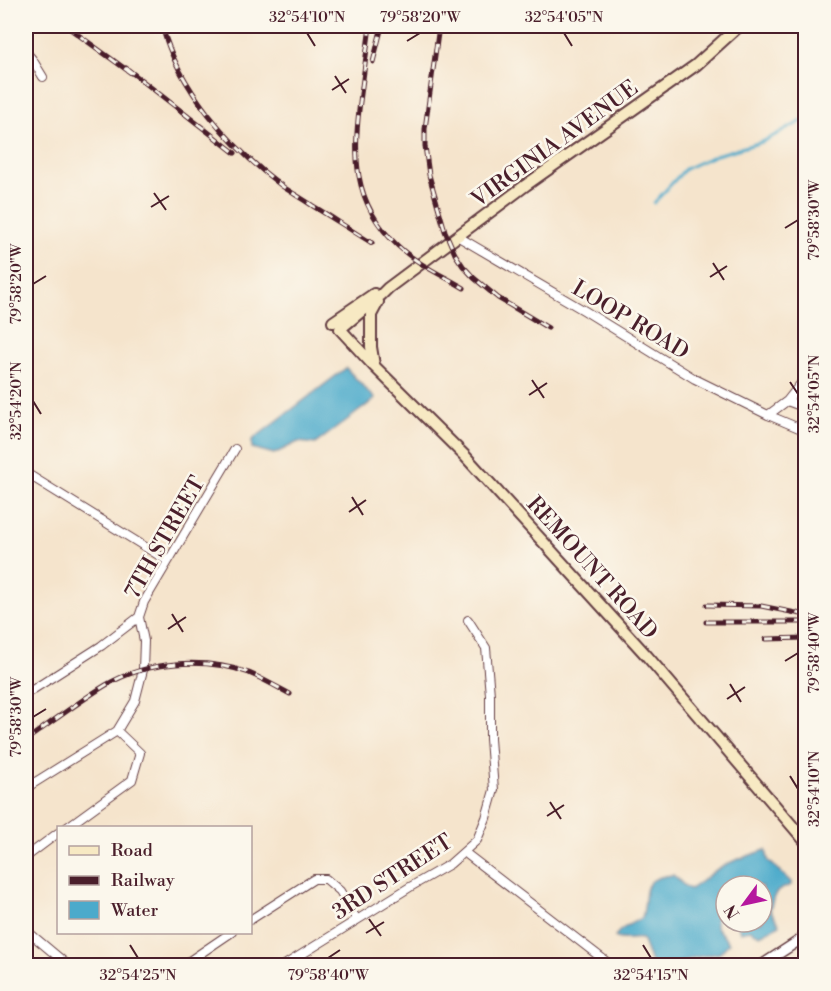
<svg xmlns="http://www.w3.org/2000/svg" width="831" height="991" font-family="'Libre Bodoni',serif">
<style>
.water{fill:#4caacb;stroke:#4b647b;stroke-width:1.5}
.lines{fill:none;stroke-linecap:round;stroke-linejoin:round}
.stream{stroke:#4caacb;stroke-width:3}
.minor-casing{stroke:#643d43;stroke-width:10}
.tertiary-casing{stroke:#643d43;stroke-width:12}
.secondary-casing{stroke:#643d43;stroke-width:14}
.minor{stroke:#fff;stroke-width:8}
.tertiary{stroke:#fff;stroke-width:9}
.secondary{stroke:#f7e9c3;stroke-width:10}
.rail-casing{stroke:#4a1f2b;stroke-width:5}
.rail{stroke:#fbf7ec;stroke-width:3;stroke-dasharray:9;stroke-linecap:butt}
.ticks{fill:none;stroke:#4a1f2b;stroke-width:2}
.labels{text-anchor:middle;stroke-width:5;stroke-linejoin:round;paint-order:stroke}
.street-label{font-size:22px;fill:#4a1f2b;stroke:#fbf7ec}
.neatline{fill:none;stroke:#4a1f2b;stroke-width:2}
.ticks-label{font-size:15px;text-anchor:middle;fill:#4a1f2b}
</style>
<rect width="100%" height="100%" fill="#fbf7ec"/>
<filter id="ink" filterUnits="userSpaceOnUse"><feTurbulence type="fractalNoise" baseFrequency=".0167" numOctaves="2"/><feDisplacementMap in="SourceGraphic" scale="12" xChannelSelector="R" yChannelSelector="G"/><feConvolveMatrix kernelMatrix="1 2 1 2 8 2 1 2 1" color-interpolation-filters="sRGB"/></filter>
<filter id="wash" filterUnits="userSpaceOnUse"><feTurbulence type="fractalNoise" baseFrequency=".008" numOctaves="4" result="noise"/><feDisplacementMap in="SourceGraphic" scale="24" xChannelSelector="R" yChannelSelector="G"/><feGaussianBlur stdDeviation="1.35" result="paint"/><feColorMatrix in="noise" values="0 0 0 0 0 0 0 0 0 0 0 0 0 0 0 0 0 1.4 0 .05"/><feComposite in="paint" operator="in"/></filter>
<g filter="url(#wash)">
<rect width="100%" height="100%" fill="#f5e4cc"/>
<!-- water -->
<path class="water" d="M346,368L375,399L315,444L298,442L274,454L252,448V440Z
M766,850L768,860L791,882V885C774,891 774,894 770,910L780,925L760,935L750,930L741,932L736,922H762V886H726V913L716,915V927L729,943L720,953L692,958L674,965L655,966L651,962L642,939C633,937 623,942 615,937C618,929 634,922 642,918C649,892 638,878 673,875C679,879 682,886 690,889C701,883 710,873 721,867C735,859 751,855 766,850Z"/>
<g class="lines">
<!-- stream -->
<path class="stream" d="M654,203L685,169L716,155L762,142L806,119"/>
</g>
</g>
<g filter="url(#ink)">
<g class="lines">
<!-- minor casing -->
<g class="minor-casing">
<path id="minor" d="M26,52L32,59L43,77
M457,236L585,311L695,379L768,415L787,401L806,408
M787,401L806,377
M768,415L806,431
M26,473L168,561
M26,694L101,646L139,617L144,602L235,449
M26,788L117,731L135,701L143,670L144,641L139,617
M66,828L132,780L140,753L117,731
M464,852L612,966
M26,857L58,833
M250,920L314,879H326L340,891L357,920
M26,930L69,966
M182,966L232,932
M283,966L410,887L450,864L477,840L486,818L494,790L490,739V695L486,648L468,620"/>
</g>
<!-- tertiary casing -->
<g class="tertiary-casing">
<path id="tertiary" d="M760,966L806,936"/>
</g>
<!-- secondary casing -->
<g class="secondary-casing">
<path id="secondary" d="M739,26L696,65L526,185L388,288L381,295L340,329L374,366L465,456L647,656L806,842
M333,322L374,294
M374,365L371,347V315L378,302"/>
</g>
<!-- minor -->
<use href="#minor" class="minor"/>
<!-- tertiary -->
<use href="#tertiary" class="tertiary"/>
<!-- secondary -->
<use href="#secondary" class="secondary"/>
<!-- rail casing -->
<g class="rail-casing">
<path id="rail" d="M66,26L131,73
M162,26C179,89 230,147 282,186C292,193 303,199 313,206C333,218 352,231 372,243
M370,26C367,48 364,71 361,94C353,153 351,202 398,246C417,264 442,275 464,288
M439,26L425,129V146L429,175L445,231L455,254L463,266L474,278L498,298L548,328
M373,62L382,26
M126,68L235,153
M707,605L761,606L806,615
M706,622H806
M766,639L806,638
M26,740C52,722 78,702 106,685C147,661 204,657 249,673C263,679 277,687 290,694"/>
</g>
<!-- rail -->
<use href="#rail" class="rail"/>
</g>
</g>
<!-- ticks -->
<path class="ticks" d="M307,33L315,46M564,33L572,46M407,41L420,33M335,76L346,93M332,90L349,79M154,193L166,210M151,207L169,196M785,228L798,220M713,263L724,280M710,277L727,266M33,284L46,276M532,380L544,398M790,382L798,394M529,395L547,383M33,401L41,414M352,497L363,515M349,512L366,500M172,614L183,632M168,629L186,617M785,661L798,653M730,684L741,702M727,699L745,687M33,717L46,709M790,776L798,789M550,802L561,819M547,816L564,805M369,919L381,936M366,933L384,922M130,945L138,958M643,945L651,958M328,958L340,950"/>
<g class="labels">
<!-- street labels -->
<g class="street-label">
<text transform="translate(554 143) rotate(-36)" y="8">VIRGINIA AVENUE</text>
<text transform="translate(631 319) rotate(31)" y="8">LOOP ROAD</text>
<text transform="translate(164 537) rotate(-60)" y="8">7TH STREET</text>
<text transform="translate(593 567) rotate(48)" y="8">REMOUNT ROAD</text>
<text transform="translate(392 876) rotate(-33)" y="8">3RD STREET</text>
</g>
</g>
<!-- margin -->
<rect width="831" height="991" fill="none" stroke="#fbf7ec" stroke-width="66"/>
<!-- legend -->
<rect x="57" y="826" width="195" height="108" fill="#fbf7ec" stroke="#b4a19f" stroke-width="1.5"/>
<rect x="69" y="846" width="30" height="9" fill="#f7e9c3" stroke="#b4a19f" stroke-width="1.5"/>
<text x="111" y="856" font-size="18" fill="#4a1f2b">Road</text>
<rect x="69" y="876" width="30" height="9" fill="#4a1f2b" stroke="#b4a19f" stroke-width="1.5"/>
<text x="111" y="886" font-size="18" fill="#4a1f2b">Railway</text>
<rect x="69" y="901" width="30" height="18" fill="#4caacb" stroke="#b4a19f" stroke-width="1.5"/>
<text x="111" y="916" font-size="18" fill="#4a1f2b">Water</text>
<!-- north arrow -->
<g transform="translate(744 904) rotate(237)"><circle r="28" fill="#fbf7ec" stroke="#b4a19f" stroke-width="1.5"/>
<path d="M0-4.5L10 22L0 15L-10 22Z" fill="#b5179e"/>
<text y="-9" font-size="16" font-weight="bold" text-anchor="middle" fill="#4a1f2b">N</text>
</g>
<rect x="33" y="33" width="765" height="925" class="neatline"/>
<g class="ticks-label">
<text x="307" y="22">32°54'10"N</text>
<text x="420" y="22">79°58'20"W</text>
<text x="564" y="22">32°54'05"N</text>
<text transform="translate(814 220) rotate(-90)" y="5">79°58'30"W</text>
<text transform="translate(16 284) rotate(-90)" y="5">79°58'20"W</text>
<text transform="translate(814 394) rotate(-90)" y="5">32°54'05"N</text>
<text transform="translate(16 401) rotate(-90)" y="5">32°54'20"N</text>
<text transform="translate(814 653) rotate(-90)" y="5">79°58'40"W</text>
<text transform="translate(16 717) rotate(-90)" y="5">79°58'30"W</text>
<text transform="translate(814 789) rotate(-90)" y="5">32°54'10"N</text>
<text x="138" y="980">32°54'25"N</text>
<text x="328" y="980">79°58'40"W</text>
<text x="651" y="980">32°54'15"N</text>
</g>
</svg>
